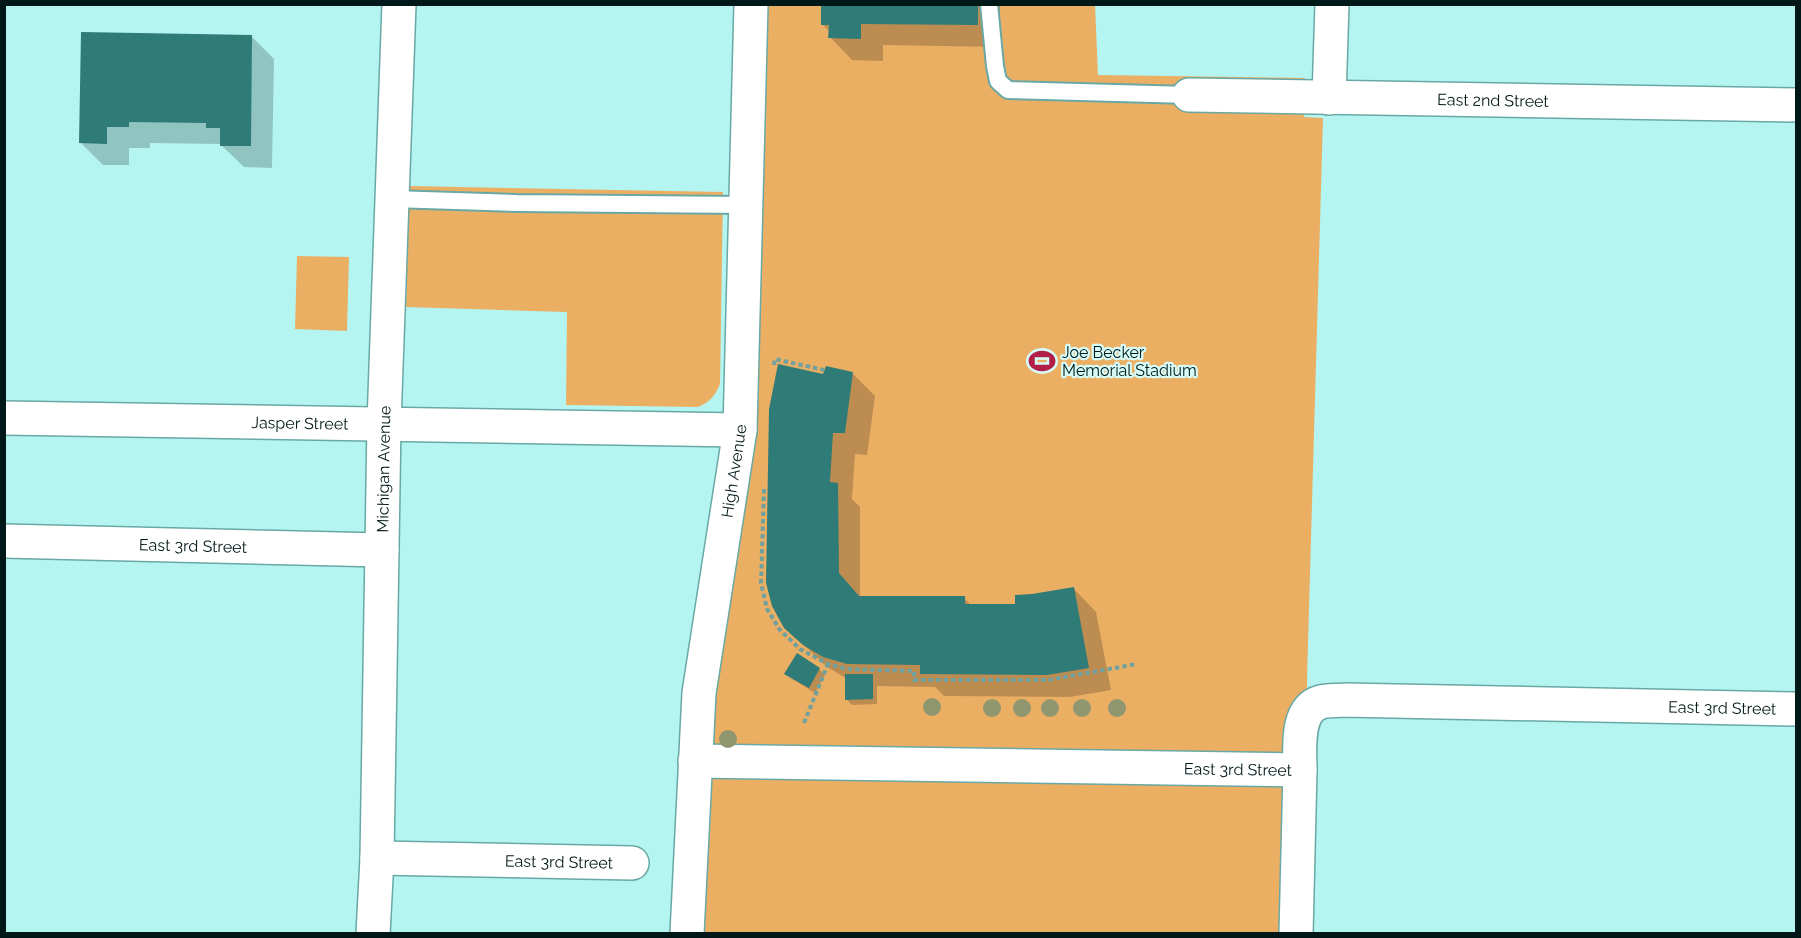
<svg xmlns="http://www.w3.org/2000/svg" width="1801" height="938" font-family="Raleway,sans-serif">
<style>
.green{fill:#ebaf64}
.shadow{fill:#0003}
.building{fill:#2f7b77}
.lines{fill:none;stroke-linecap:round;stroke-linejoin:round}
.lane-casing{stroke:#69a8a4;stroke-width:20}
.street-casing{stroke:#69a8a4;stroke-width:36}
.path{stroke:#70a19e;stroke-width:4;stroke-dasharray:4.5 3;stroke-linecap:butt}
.lane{stroke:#fff;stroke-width:16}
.street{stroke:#fff;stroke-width:33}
.tree{fill:#90966f}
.labels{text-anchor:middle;stroke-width:4.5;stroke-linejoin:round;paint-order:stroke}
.street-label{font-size:16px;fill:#001817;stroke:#d7fdfa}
.poi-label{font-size:16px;fill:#001817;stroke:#d7fdfa;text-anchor:start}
</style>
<rect width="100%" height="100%" fill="#b5f5f1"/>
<!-- green -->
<path class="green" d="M767,5H1095L1098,75L1305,78L1304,117L1323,118L1307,679V688L1296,697L1289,713L1281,933L702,934L705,801L716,687L738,557L751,464Z
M409,186L723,192L720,384C715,396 710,402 698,407L566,405L567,312L406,307Z
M297,256L349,257L347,331L295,329Z"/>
<!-- shadow -->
<path class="shadow" d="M822,4H1000V47L883,45V61L852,60L830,37V32L822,24Z
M251,36L274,59L272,168L244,167L220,144L150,143V148H129V165H103L81,143Z
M853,374L875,396L867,455L855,454L852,499L860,507V597L964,598L972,606H1017L1074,589L1096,612L1111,690L1070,697L944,696L935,687L877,686V704L852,705L846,699V678L827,667L785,627L824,376Z
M819,669L825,675L815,693L792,679L786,674Z"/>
<!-- building -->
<path class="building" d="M821,4H978V25L861,24V39L828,38L829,25H821Z
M81,32L252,35L251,146H220V128H206V123L129,122V127H107V144L79,143Z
M778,364L823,374L826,366L853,372L845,433H833L830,482L838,483L839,573L859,596H965V604H1015V595L1032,594L1074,587L1089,668L1047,675L920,674V665L847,664L823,657L803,645L784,628L772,606L766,583L769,409Z
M797,653L820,668L809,688L784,674Z
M845,674H873V699L845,700Z"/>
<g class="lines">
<!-- lane casing -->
<g class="lane-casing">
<path id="lane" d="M989,4L995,66L998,81L1008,90L1189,95
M392,199L516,203L746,205"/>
</g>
<!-- street casing -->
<g class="street-casing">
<g id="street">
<path id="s1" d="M1189,95L1796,105"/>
<path d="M1329,98L1332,4"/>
<path id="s2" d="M4,418L740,430"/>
<path id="s3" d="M4,541L382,550"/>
<path id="s4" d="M695,761L1300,770C1300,750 1295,709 1321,702C1328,700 1337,701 1344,700L1796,709"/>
<path id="s5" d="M377,858L632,863"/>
<path id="s6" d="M373,934L377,858L384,423L399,4"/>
<path id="s7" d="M687,934L699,693L740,430L751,4"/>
<path d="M1296,934L1300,770"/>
</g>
</g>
<!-- path -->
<path class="path" d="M774,365L775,359L824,370
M764,489L761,583L767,609L780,630L800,649L828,664L846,669L914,671V680H1048L1137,664
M804,723L828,664"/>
<!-- lane -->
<use href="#lane" class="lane"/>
<!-- street -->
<use href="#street" class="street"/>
</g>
<!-- trees -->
<g class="tree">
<circle cx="932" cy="707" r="9"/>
<circle cx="992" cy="708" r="9"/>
<circle cx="1022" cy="708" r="9"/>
<circle cx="1050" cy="708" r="9"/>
<circle cx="1082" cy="708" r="9"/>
<circle cx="1117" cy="708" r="9"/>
<circle cx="728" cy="739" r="9"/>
</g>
<!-- icons -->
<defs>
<g id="stadium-bare" transform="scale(2.07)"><path d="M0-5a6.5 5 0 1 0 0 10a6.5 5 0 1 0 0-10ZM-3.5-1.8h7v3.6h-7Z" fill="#b11f49" stroke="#d7fdfa" stroke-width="2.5" paint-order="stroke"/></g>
</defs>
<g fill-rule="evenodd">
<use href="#stadium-bare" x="1042" y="361"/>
</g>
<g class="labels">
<!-- street labels -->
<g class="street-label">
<text dy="6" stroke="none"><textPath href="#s1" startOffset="304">East 2nd Street</textPath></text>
<text dy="6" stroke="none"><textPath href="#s2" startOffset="296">Jasper Street</textPath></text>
<text dy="6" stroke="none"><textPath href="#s6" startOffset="465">Michigan Avenue</textPath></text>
<text dy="6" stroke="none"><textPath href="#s7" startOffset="466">High Avenue</textPath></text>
<text dy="6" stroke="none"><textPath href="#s3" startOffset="189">East 3rd Street</textPath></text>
<text dy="6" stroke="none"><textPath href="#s4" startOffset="1083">East 3rd Street</textPath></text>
<text dy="6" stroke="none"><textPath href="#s4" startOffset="543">East 3rd Street</textPath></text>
<text dy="6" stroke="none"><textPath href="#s5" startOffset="182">East 3rd Street</textPath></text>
</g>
<!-- poi labels -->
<g class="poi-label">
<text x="1062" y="358">Joe Becker<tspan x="1062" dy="18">Memorial Stadium</tspan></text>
</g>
</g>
<!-- border -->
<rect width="1801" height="938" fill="none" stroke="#001817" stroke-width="12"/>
</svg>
